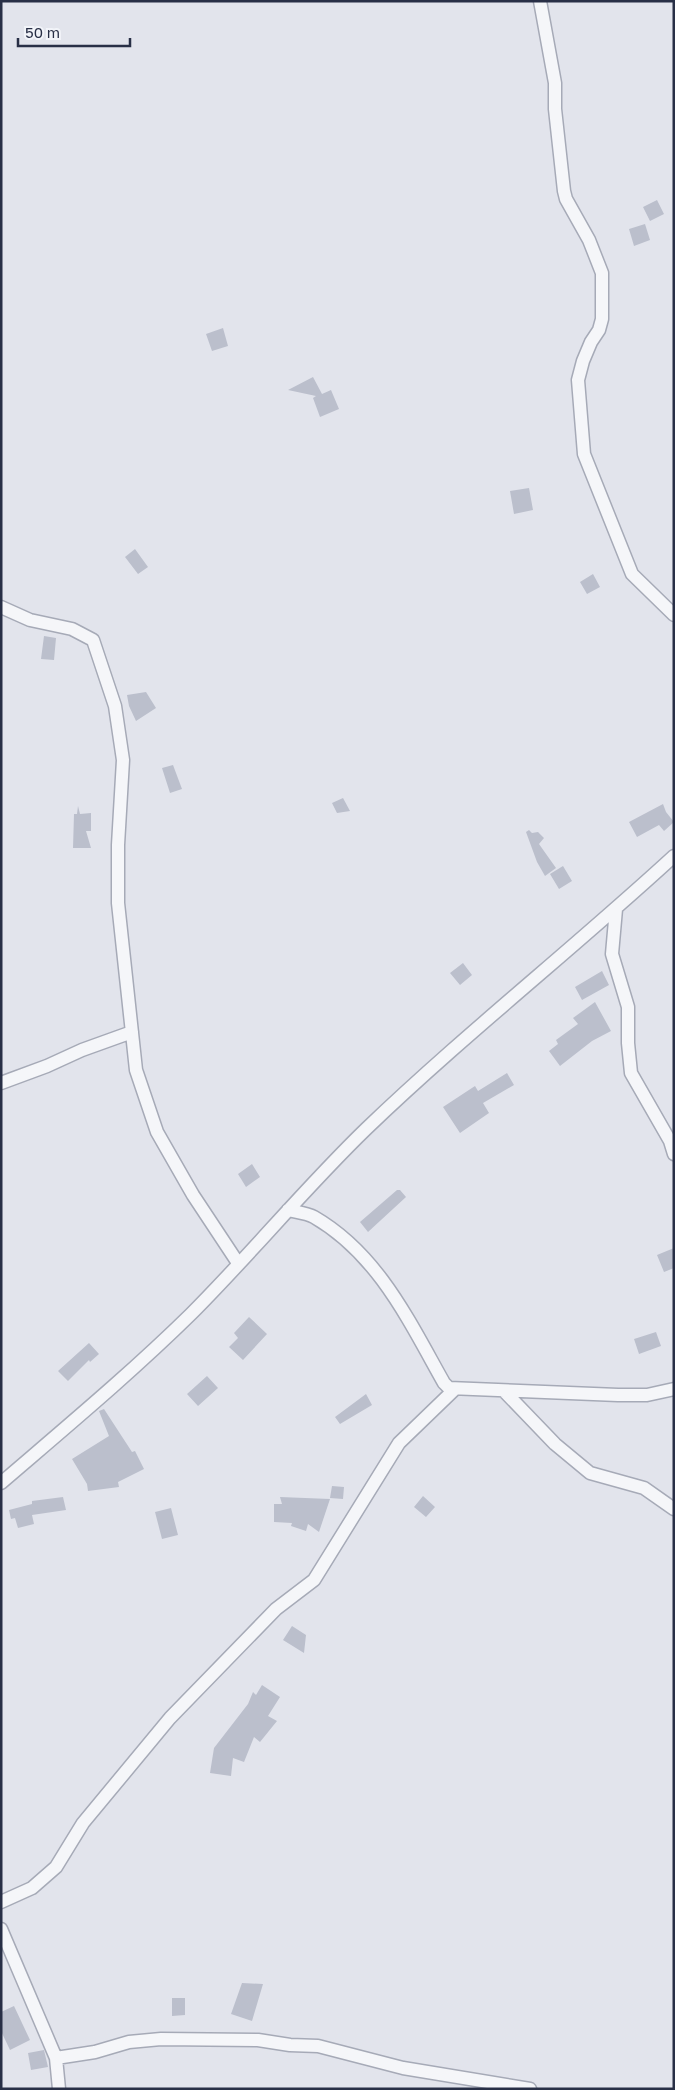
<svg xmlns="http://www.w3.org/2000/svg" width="675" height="2090" font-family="'Golos Text',sans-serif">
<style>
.building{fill:#bbbfcc}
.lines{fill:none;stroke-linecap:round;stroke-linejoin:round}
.street-casing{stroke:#a6aab7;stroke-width:15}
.street{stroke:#f5f6f9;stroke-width:12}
</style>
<rect width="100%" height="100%" fill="#e2e4ec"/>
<!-- building -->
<path class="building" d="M657,200L664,214L650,221L643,207Z
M645,224L650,240L634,246L629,229Z
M223,328L228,346L212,351L206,334Z
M313,377L322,394L331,390L339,409L320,417L313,398L316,396L288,390Z
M529,488L533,510L514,514L510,491Z
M135,549L148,567L138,574L125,557Z
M593,574L600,587L587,594L580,582Z
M44,636L56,638L54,660L41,659Z
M146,692L156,708L136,721L129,706L127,695Z
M173,765L182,789L170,793L162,768Z
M343,798L350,811L337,813L332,803Z
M663,804L666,812L674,822L664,831L659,825L637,837L629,822Z
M78,806L80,814L91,813V831H86L91,848H73L74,814H77Z
M529,830L532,833L538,832L544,838L539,844L556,868L545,876L537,862L526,832Z
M563,866L572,881L559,889L550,874Z
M463,963L472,975L460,985L450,973Z
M602,971L609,985L582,1000L575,987Z
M595,1002L611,1031L592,1041L560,1066L549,1051L558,1044L556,1040L578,1024L573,1018Z
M507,1073L514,1085L483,1103L489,1113L460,1133L443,1107L475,1086L478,1091Z
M252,1164L260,1177L246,1187L238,1174Z
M397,1190H400L406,1197L368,1232L360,1222Z
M674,1248V1268L664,1272L657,1255Z
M249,1317L267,1334L243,1360L229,1347L238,1338L234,1333Z
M656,1332L661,1346L639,1354L634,1339Z
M89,1343L99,1354L90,1362L89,1360L68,1381L58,1371Z
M207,1376L218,1388L198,1406L187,1394Z
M366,1394L372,1405L340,1424L335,1417Z
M104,1409L132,1452L135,1451L144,1469L118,1482L119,1487L88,1491L87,1484L72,1459L109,1436L99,1411Z
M332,1486L344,1487L343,1499L330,1498Z
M423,1496L435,1507L426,1517L414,1507Z
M63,1497L66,1510L32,1515L34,1524L18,1528L15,1518L11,1519L9,1510L32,1504V1501Z
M280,1497L330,1499L319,1532L308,1524L306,1531L291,1526L292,1523L274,1522V1504H282Z
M171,1508L178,1535L162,1539L155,1512Z
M292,1626L306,1635L304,1653L283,1640Z
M262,1685L280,1697L268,1716L277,1721L260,1742L254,1737L244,1762L233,1758L231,1776L210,1773L214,1748L248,1704L253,1692L256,1695Z
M242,1983L263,1984L252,2021L231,2014Z
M172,1998H185V2015L172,2016Z
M14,2006L30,2040L10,2050L1,2031V2012Z
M44,2050L48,2067L31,2070L28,2053Z"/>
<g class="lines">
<!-- street casing -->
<g class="street-casing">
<path id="street" d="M540,1L555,83V109L564,191L566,199L589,240L602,273V319L599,330L591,342L583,361L578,380L584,454L632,574L674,615
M1,607L30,620L72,629L93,640L115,706L123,760L118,845V903L136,1070L157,1132L193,1195L238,1263
M616,909L612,954L628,1007V1043L631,1073L670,1141L674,1154
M1,1083L47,1066L82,1050L132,1032
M288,1210C296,1212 307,1213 314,1217C378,1254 409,1321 444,1383L449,1388L618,1395H647L674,1389
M504,1391L555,1444L590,1473L644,1488L674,1509
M1,1483C65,1428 131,1373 191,1314C251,1254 305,1188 366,1129C465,1034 573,949 674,856
M1,1902L32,1888L56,1867L83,1823L170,1718L276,1609L314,1580L399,1443L455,1389
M1,1929L56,2058L59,2089
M56,2058L95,2052L129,2042L161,2039L258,2040L290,2045L318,2046L403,2068L530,2089"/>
</g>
<!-- street -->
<use href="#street" class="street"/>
</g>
<!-- border -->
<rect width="675" height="2090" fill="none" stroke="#282f46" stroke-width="5"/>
<!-- scale -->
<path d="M18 38v8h112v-8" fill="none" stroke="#282f46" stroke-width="2.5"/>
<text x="25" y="38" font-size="15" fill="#282f46" stroke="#f2f4f9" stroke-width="4" paint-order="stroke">50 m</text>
</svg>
